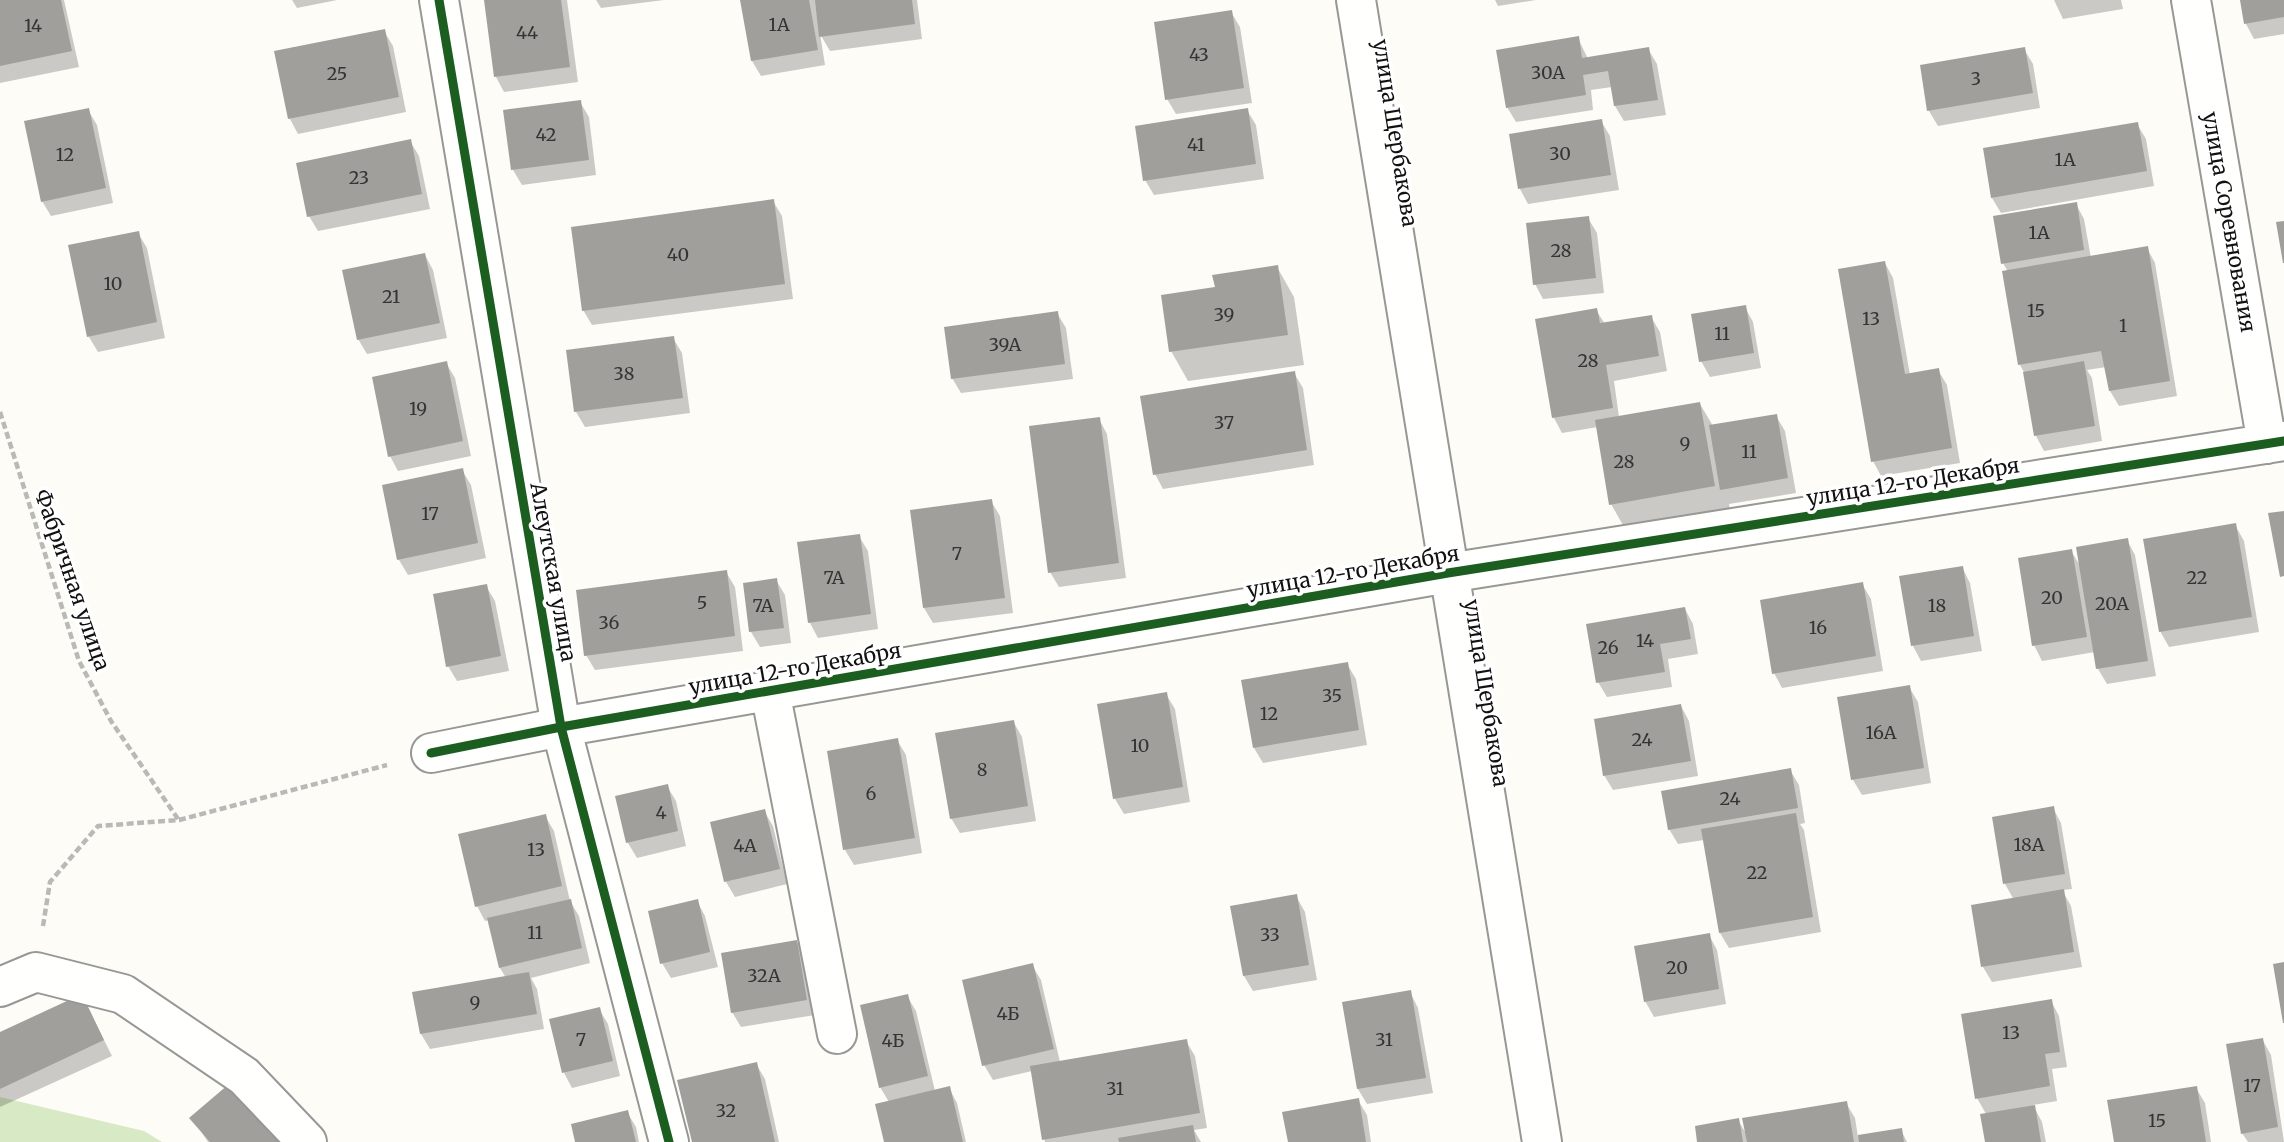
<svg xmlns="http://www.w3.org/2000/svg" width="2284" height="1142" font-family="Merriweather,serif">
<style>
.forest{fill:#d8eac5}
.shadow{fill:#0003}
.building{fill:#a19f9c}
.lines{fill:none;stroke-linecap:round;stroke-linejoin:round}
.minor-casing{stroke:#979795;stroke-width:42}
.path{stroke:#b9b9b8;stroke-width:4.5;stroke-dasharray:7 3.5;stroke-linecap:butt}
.minor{stroke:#fffffe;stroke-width:38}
.cycleway-casing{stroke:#fff;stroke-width:13}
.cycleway{stroke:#1b5e20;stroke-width:9}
.labels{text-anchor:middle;stroke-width:7;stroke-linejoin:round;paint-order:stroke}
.number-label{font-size:18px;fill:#353434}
.street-label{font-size:21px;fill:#111;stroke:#fff}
</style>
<rect width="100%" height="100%" fill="#fdfcf7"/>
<!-- forest -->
<path class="forest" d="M0,1097L144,1131L162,1142H0Z"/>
<!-- shadow -->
<path class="shadow" d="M64,0L79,67L0,83V1Z
M292,0H337L297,8Z
M485,0H567L578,82L504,92L496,77Z
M596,0H664L601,8Z
M742,0H917L922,39L830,51L820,34L825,65L761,76L752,61Z
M1495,0H1536L1498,6Z
M2054,0H2121L2123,9L2063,19Z
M2242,0H2284V34L2254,39L2246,24Z
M1231,12L1240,27L1252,103L1176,114L1167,99Z
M384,31L393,46L406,112L298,134L290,119L276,53Z
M1578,38L1588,59L1648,49L1657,64L1666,115L1624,121L1615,106L1612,87L1591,90L1593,110L1516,122L1507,107Z
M2024,49L2033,64L2040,108L1938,126L1929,111L1922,66Z
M580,102L589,117L596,175L522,185L513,170L505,112Z
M88,110L97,125L113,203L51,216L42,201Z
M1247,110L1256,125L1264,179L1154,195L1145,180Z
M1601,121L1610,136L1619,190L1528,204L1520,189L1511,135Z
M2137,124L2146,139L2154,186L2001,213L1992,198Z
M410,141L419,156L430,209L318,231L309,216Z
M773,201L782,216L793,299L592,325L583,310Z
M2076,204L2084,219L2091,258L2147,248L2155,263L2177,396L2119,406L2110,391L2106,367L2087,370L2092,378L2102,441L2044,451L2036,436L2025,374L2020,365L2008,272L2003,263Z
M1588,218L1597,233L1604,293L1543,299L1535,284Z
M138,233L147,248L165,338L98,352L89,337L71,247Z
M425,255L433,270L447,338L367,354L358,339Z
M1885,263L1893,278L1910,375L1938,370L1947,385L1960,463L1881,476L1873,461Z
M1277,267L1294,297L1304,365L1188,381L1171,351L1217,289Z
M1745,307L1753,322L1761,368L1710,377L1701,361Z
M1596,310L1605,324L1651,317L1660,332L1667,371L1614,381L1619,417L1700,404L1713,426L1776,416L1785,431L1796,493L1729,504L1731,516L1628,534L1611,504L1598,427L1562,433L1554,418Z
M1057,313L1066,328L1073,379L961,393L952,378Z
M673,338L682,353L690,413L585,427L576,412Z
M446,363L455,378L471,456L398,471L390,456Z
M1294,373L1303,388L1314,465L1163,489L1155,474Z
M1099,419L1107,434L1126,578L1059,587L1050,572Z
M462,470L471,485L486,558L408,575L399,560L384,486Z
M991,501L1000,516L1013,613L933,623L924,608Z
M2235,525L2244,541L2259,632L2169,647L2160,631Z
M859,536L868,551L878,629L818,638L810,623Z
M2127,540L2135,555L2156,676L2107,684L2098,669L2095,652L2042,661L2034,645L2071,551L2081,567Z
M1962,567L1970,583L1982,651L1921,661L1913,646Z
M726,572L735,587L743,651L595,670L586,655Z
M776,580L785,595L791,643L760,647L751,632Z
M1862,584L1871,599L1883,671L1782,688L1774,673Z
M486,586L495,601L509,671L457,681L448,666Z
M1685,609L1693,624L1698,654L1668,659L1672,687L1607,697L1598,682Z
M1347,664L1356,679L1367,745L1263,763L1254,748Z
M1909,687L1918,702L1931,783L1862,795L1853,780L1839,699Z
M1166,694L1175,709L1190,802L1124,814L1115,799Z
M1681,706L1689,721L1698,776L1613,790L1604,775Z
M1013,721L1022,737L1036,821L960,833L951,818Z
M897,740L906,755L922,853L854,865L845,850L829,752Z
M1790,770L1799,785L1805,823L1800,824L1804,830L1821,932L1729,948L1720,933L1704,840L1678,844L1669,829Z
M667,786L676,801L686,846L637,858L628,843L617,797Z
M2053,808L2061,823L2072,889L2062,890L2071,906L2082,967L1992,982L1983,967L2014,900L2005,884Z
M764,811L773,826L787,884L735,897L726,882L712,823Z
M545,816L554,831L570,901L579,916L590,963L531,978L537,989L544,1029L430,1049L421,1034L414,994L506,978L500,968L489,920L485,921L477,906Z
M1296,896L1305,912L1317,980L1253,991L1244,976L1232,907Z
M697,901L705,916L718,967L671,978L662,963Z
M1709,935L1717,950L1726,1004L1654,1017L1645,1001Z
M797,942L805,957L815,1015L741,1027L732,1012Z
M1032,965L1041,980L1060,1062L1186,1041L1195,1056L1207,1128L1194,1130L1201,1142H1045L1032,1071L993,1080L984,1065Z
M1410,992L1418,1008L1433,1093L1367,1104L1358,1089L1344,1004Z
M82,996L112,1056L0,1107V1034Z
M907,996L916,1011L935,1091L949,1088L957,1103L966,1142H885L889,1102L880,1087Z
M2051,1001L2059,1016L2067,1067L2052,1069L2057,1101L2033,1105L2042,1122L2046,1142H1986V1114L1977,1098Z
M599,1009L608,1024L620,1076L572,1088L564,1073Z
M2262,1039L2271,1055L2284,1142H2248L2242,1133Z
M756,1064L765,1079L779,1142H694Z
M2196,1088L2205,1103L2211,1142H2116Z
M1358,1100L1367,1115L1371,1142H1289Z
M1846,1103L1855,1118L1858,1137L1901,1130L1907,1142H1699L1738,1120L1747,1135Z
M627,1112L636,1127L639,1142H577Z
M192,1118L276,1142H208Z"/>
<!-- building -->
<path class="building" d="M0,0H61L72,51L0,66Z
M484,0H561L570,67L494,77Z
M740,0H809L818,50L751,61Z
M815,0H912L915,24L819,37Z
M2240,0H2284V17L2244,24Z
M1232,10L1244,88L1165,100L1154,22Z
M385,29L399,97L288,119L274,51Z
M1579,36L1582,58L1649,47L1658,100L1614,106L1608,71L1583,75L1586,95L1506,108L1496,50Z
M2025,47L2033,93L1927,111L1920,65Z
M581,100L589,160L511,170L503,110Z
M89,108L106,188L41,202L24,121Z
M1248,108L1256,164L1143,181L1135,126Z
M1602,119L1611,175L1518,189L1509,134Z
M2138,122L2147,171L1991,198L1983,148Z
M411,139L422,194L307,217L296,163Z
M774,199L785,284L582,311L571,227Z
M2077,202L2084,250L2001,264L1993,216Z
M1589,216L1596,278L1533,285L1526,223Z
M2284,221V263H2283L2276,222Z
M139,231L157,322L87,337L68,245Z
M2148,246L2170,381L2109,391L2101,351L2018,365L2002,271Z
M425,253L440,323L357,340L342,270Z
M1885,261L1905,374L1939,368L1952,448L1871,462L1838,269Z
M1278,265L1288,335L1169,352L1161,295L1215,287L1212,275Z
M1746,305L1754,353L1699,362L1691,314Z
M1597,308L1600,323L1652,315L1659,356L1606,365L1613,408L1552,418L1535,319Z
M1058,311L1065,364L951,379L944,327Z
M674,336L683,398L574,412L566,350Z
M447,361L463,441L388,457L372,377Z
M2084,361L2095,426L2034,436L2023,372Z
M1295,371L1307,450L1153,475L1140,396Z
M1700,402L1715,486L1609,505L1595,420Z
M1777,414L1788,478L1720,490L1709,425Z
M1100,417L1119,563L1048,573L1029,426Z
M463,468L478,543L397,560L382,485Z
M992,499L1005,598L923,608L910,510Z
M2284,511V576L2280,577L2268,513Z
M2236,523L2252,617L2159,632L2143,539Z
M860,534L871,614L808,623L797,542Z
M2128,538L2148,661L2096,669L2076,547Z
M2072,549L2087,637L2032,646L2018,558Z
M1963,566L1974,636L1911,646L1899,576Z
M727,570L735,636L584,656L576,590Z
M777,578L784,628L749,632L743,583Z
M1863,582L1876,656L1772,674L1760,600Z
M487,584L501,656L446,667L433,594Z
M1685,607L1691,639L1660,644L1665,672L1596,683L1586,624Z
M1348,662L1359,730L1253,748L1241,680Z
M1910,685L1924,768L1851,780L1837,697Z
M1167,692L1183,787L1113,799L1097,704Z
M1681,704L1691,761L1603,776L1594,719Z
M1014,720L1028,806L950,819L935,733Z
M898,738L915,838L843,850L827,751Z
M1791,768L1798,808L1668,830L1661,791Z
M668,784L678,831L626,843L615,796Z
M2054,806L2065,874L2003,884L1992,817Z
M765,809L780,869L724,882L710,822Z
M1796,813L1813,917L1719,933L1701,829Z
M546,814L562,886L475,907L458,834Z
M2064,889L2074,952L1981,967L1971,905Z
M1297,894L1309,965L1243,976L1230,906Z
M571,899L582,948L499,968L487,918Z
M698,899L710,952L660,964L648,911Z
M1710,933L1719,989L1644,1002L1634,946Z
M797,940L807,1000L731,1013L721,953Z
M2284,962V1023H2283L2273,964Z
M1033,963L1054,1049L982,1066L962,980Z
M529,972L537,1014L420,1034L412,992Z
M1411,990L1426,1078L1357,1089L1342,1002Z
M82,994L104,1040L0,1089V1032Z
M908,994L928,1076L879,1088L860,1005Z
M2052,999L2060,1052L2045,1054L2050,1086L1975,1099L1961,1014Z
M600,1007L613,1061L562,1073L549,1019Z
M2263,1038L2278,1127L2241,1134L2226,1044Z
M1187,1039L1200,1113L1042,1140L1030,1066Z
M757,1062L775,1142H692L677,1080Z
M229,1084L279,1142H210L189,1118Z
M950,1086L963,1142H884L875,1104Z
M2197,1086L2206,1142H2114L2107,1100Z
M1359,1098L1366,1142H1288L1282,1112Z
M1847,1101L1854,1142H1747L1742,1118Z
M2035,1105L2041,1142H1985L1980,1114Z
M628,1110L636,1142H575L571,1124Z
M1739,1118L1743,1142H1697L1695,1126Z
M1193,1125L1196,1142H1119L1118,1138Z
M1902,1128L1904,1142H1859L1858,1135Z"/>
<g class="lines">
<!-- minor casing -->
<g class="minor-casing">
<path id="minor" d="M439,0L561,727L669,1142
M1356,0L1542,1142
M2191,0L2267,444
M770,691L837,1034
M431,753L561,727L1448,573L2284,441
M0,987L36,972L123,994L244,1076L307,1142"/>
</g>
<!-- path -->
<path class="path" d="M0,412L79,661L111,721L178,819
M43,926L50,882L98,826L179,820L387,765"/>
<!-- minor -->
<use href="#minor" class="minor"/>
<!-- cycleway casing -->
<g class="cycleway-casing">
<path id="cycleway" d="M439,0L561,727L669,1142
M431,753L561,727L1448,573L2284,441"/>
</g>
<!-- cycleway -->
<use href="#cycleway" class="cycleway"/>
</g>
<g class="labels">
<!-- number labels -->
<g class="number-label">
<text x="779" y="31">1А</text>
<text x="33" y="32">14</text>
<text x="527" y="39">44</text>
<text x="1199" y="61">43</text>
<text x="1548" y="79">30А</text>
<text x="337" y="80">25</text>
<text x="1976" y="85">3</text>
<text x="546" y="141">42</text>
<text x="1196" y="151">41</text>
<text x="1560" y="160">30</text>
<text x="65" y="161">12</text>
<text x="2065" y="166">1А</text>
<text x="359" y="184">23</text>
<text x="2039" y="239">1А</text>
<text x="1561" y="257">28</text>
<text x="678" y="261">40</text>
<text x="113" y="290">10</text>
<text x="391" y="303">21</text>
<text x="2036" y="317">15</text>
<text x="1224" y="321">39</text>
<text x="1871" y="325">13</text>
<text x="2123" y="332">1</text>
<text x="1722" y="340">11</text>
<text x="1005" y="351">39А</text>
<text x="1588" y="367">28</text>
<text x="624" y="380">38</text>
<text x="418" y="415">19</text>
<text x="1224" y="429">37</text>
<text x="1685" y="450">9</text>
<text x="1749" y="458">11</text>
<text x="1624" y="468">28</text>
<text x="430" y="520">17</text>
<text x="957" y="560">7</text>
<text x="834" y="584">7А</text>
<text x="2197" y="584">22</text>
<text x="2052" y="604">20</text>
<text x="702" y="609">5</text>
<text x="2112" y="610">20А</text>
<text x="763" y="612">7А</text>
<text x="1937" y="612">18</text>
<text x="609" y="629">36</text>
<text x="1818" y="634">16</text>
<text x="1645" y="647">14</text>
<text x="1608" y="654">26</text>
<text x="1332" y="702">35</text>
<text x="1269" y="720">12</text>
<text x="1881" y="739">16А</text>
<text x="1642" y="746">24</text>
<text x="1140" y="752">10</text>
<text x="982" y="776">8</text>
<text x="871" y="800">6</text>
<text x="1730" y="805">24</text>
<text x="661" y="819">4</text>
<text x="2029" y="851">18А</text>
<text x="745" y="852">4А</text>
<text x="536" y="856">13</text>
<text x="1757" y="879">22</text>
<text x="535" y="939">11</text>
<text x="1270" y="941">33</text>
<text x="1677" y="974">20</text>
<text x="764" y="982">32А</text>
<text x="475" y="1009">9</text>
<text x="1008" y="1020">4Б</text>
<text x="2011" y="1039">13</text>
<text x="581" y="1046">7</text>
<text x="1384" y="1046">31</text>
<text x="893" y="1047">4Б</text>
<text x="2252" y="1092">17</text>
<text x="1115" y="1095">31</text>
<text x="726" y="1117">32</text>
<text x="2157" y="1127">15</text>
</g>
<!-- street labels -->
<g class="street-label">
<text transform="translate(1395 133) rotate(81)" y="7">улица Щербакова</text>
<text transform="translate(2229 222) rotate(80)" y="7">улица Соревнования</text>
<text transform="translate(1913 482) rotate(-9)" y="7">улица 12-го Декабря</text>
<text transform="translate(553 572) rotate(80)" y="7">Алеутская улица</text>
<text transform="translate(1353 572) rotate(-10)" y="7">улица 12-го Декабря</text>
<text transform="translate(72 580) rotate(71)" y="7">Фабричная улица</text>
<text transform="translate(795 669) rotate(-10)" y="7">улица 12-го Декабря</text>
<text transform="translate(1486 693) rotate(81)" y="7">улица Щербакова</text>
</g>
</g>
</svg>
